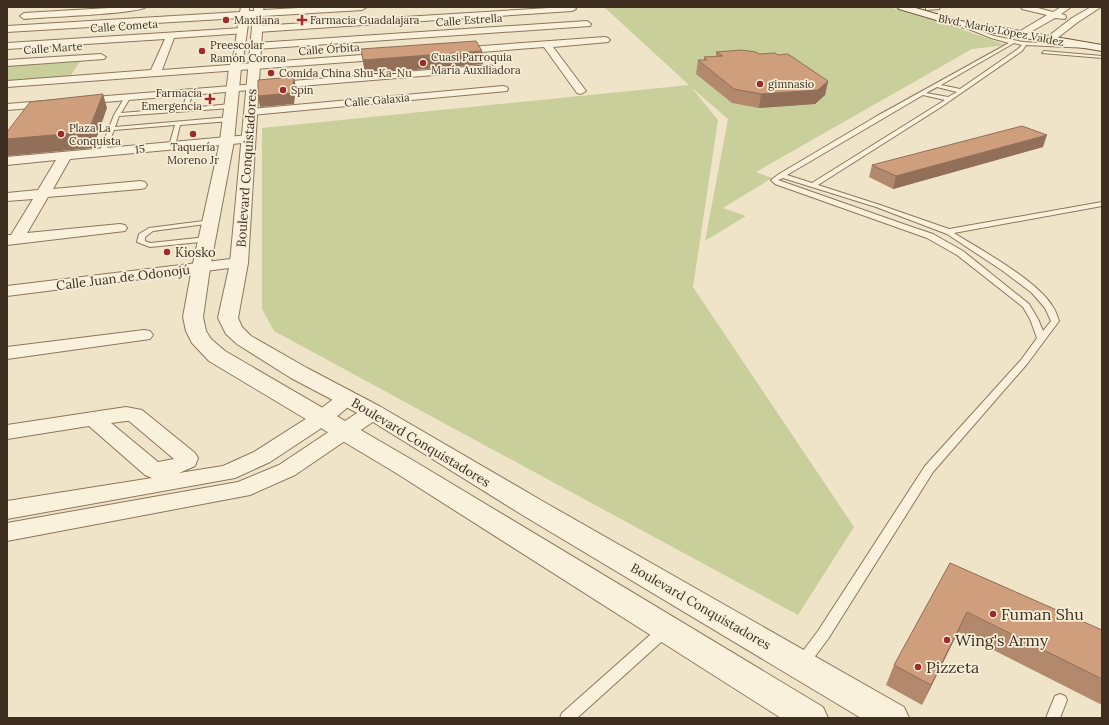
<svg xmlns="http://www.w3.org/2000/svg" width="1109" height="725" font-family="Lora,serif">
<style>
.green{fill:#c9cf9b}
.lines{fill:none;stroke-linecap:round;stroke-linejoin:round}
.service-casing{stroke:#8d765c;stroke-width:2}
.minor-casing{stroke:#8d765c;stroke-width:2}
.tertiary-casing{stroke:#8d765c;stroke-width:2}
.secondary-casing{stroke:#6f573f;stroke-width:2}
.service{fill:#faf1dc;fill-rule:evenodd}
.minor{fill:#faf1dc;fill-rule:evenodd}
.tertiary{fill:#faf1dc;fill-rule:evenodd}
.secondary{fill:#faf1dc;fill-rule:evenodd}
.wall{fill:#b2896c}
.shaded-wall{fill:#916f58}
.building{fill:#cf9f7d;stroke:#916f58}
.poi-dot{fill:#9e2a2b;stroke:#f7eed8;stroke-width:1.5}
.labels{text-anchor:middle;stroke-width:3.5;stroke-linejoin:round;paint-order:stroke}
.far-poi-label{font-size:11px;fill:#3d2e20;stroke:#f7eed8;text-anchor:start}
.far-street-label{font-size:11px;fill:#3d2e20;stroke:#f7eed8}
.street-label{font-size:13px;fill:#3d2e20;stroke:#f7eed8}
.poi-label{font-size:13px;fill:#3d2e20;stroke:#f7eed8;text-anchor:start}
.near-poi-label{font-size:16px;fill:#3d2e20;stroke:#f7eed8;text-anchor:start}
</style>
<rect width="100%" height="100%" fill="#f0e4c8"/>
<!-- green -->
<path class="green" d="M604,7H889L955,27L1006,45L972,49L756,172L772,178L723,208L746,216L705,241L728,119L692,88L718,120L693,287L854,527L798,615L274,331L262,309V128L689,85Z
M81,60L69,78L7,82V66Z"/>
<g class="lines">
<!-- service casing -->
<g class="service-casing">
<path id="service" d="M959,23L994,36L1023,42L1089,46L1091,47L1089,48L1026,45L1022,51L941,107L818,185L880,205L949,229L1102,202V206L954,233C981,250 1037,280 1053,307C1056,311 1057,316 1059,321L1027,364L933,472L828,639L807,667L802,669L797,667L795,663L797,659L818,631L925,466L1021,360L1037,338L1030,319L1023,307L957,255L927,238L775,184L771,180L779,174L877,116L1009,43L991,38L959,25ZM1014,43L1022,45L1018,49L960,89L941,85ZM937,87L957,92L948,97L926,93ZM923,95L945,100L812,183L787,175ZM783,178L876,207L947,234L1003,271L1032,293L1045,308L1051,321L1043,331L1038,319L1029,304L963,251L933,234L909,226L778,180Z
M1044,51L1102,56V58L1042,53Z
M190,90L193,92L188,108L231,104L234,106L231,108L119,116L115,127L230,117L233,119L230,121L180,125L175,146L172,148L169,146L175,125L114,130L105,153L100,154L99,153L114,115L125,97L130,98L121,113L183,108L187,92Z
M211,220L213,221V223L153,231L145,237V241L150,243L207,237L211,239L210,241L150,247L137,242L139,234L149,228Z
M664,626L669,627L670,631L669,635L577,718H560L562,713L659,627Z
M1060,694L1065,696L1067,700L1060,718H1046L1055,696Z"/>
</g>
<!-- minor casing -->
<g class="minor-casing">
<path id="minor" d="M126,7H146C138,14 42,17 24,19L20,16L24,13Z
M565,7H574L576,9L572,11L257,32L253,29L257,26Z
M926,7H940L939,9L926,10Z
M1021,7H1034L1053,12L1061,7H1071L1061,14L1065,15L1066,17L1065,19L1055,18L1020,38L1016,35L1017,33L1047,15L1022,9Z
M1091,7H1101L1078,22L1052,42H1046L1044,40L1046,38L1072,18Z
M587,21L591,24L590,26L256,49L251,46L256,43Z
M242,28L246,31L245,33L174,38L162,70L389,53L394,56L389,59L7,87V81L151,70L165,39L7,49V43Z
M605,37L608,38L610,40L608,42L553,47L586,91L581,94L577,93L544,47L455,54L450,51L455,48Z
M101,54L106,57L104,59L7,66V60Z
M491,65L496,68L495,70L7,110V104Z
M503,86L507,87L508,89L507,91L251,115L247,114L245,112L247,110L251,109Z
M249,135L253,136L255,139L253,142L70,159L53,189L140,181L145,182L147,185L145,188L140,189L48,197L27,233L120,224L125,225L127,228L125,231L7,245V235H11L33,199L7,201V193L38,190L56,160L7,165V157Z
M239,258L245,260L247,263L245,266L7,296V286Z
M144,330L150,331L153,335L150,339L7,359V347Z
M347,392L354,394L357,398L354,402L329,423L270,462L235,478L7,519V501L152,478L145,475L89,426L7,439V425L126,407L142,410L195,453L198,458L195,466L179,473L223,466L254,452L315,413L340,394ZM126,421H129L174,459L158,462L111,423Z
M373,405L380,407L383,412L380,417L295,475L250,495L7,541V523L238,482L279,465L366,407Z"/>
</g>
<!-- tertiary casing -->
<g class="tertiary-casing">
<path id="tertiary" d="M241,7H249V11H254V7H264L263,10L316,7H367L362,10L263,16L248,263L238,318L242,327L251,336L307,368L381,407L544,502L904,707L909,718H861L524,516L365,417L291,378L237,344L226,334L218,318L230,263L253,17H249L244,53L241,68L234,141L210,268L203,317L206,331L211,339L225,351L414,461L823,707L828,718H781L396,473L209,361L192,343L186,331L183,317L192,268L220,141L229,68L234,53L239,18L7,32V26L240,12Z"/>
</g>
<!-- secondary casing -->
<g class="secondary-casing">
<path id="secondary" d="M897,7H912L961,21L1102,45V51L960,27L899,9Z"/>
</g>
<!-- service -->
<use href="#service" class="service"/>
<!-- minor -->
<use href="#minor" class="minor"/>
<!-- tertiary -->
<use href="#tertiary" class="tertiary"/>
<!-- secondary -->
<use href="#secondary" class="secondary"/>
</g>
<!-- wall -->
<path class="wall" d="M361,49L483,64L365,74Z
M716,52L778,55L828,81L825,95L815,104L759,108L732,103L696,74L698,60H704V57H716Z
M1043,147L893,189L869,177L872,165Z
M950,563L1102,630V705L958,632L922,705L886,685L894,665Z"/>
<!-- shaded-wall -->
<path class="shaded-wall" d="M482,51L483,64L365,74L363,60Z
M294,77L296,88L294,104L260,107L258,96Z
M828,81L825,95L815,104L759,108L761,94Z
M103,94L107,108L93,148L7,156V139Z
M1047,135L1043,147L893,189L896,176Z
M967,612L958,632L922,705L931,685Z"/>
<!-- building -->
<path class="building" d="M476,41L482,51L363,60L361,49Z
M741,50L756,52L759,54L775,53L778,55L788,54L828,81L818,90L761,94L734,89L698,60H707L704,57L723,56L716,52Z
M294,77L292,93L258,96V80Z
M103,94L88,132L7,139V132L30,102Z
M1022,126L1047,135L896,176L872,165Z
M950,563L1102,630V679L967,612L931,685L894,665Z"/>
<!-- markers -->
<g class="poi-dot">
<circle cx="226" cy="20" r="4"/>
<path d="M300 14h4v4h4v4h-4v4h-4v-4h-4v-4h4z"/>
<circle cx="202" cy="51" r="4"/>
<circle cx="423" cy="63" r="4"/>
<circle cx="271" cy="73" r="4"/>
<circle cx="760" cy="84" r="4"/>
<circle cx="283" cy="90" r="4"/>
<path d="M208 93h4v4h4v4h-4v4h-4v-4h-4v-4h4z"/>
<circle cx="61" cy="134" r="4"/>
<circle cx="193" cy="134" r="4"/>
<circle cx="167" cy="252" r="4"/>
<circle cx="993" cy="614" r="4"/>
<circle cx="947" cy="640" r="4"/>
<circle cx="918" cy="667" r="4"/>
</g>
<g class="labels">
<!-- far-poi labels -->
<g class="far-poi-label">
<text x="234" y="24">Maxilana</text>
<text x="310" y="24">Farmacia Guadalajara</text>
<text x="210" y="49">Preescolar<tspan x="210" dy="13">Ramón Corona</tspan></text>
<text x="431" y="61">Cuasi Parroquia<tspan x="431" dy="13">María Auxiliadora</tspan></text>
<text x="279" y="77">Comida China Shu-Ka-Nu</text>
<text x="768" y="88">gimnasio</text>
<text x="291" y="94">Spin</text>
<text x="202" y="97" text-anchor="end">Farmacía<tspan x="202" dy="13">Emergencia</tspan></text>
<text x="69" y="132">Plaza La<tspan x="69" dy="13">Conquista</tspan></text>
<text x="193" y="151" text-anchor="middle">Taquería<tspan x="193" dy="13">Moreno Jr</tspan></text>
</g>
<!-- far-street labels -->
<g class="far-street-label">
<text transform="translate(469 20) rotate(-4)" y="4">Calle Estrella</text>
<text transform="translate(124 26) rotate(-4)" y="4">Calle Cometa</text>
<text transform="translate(1001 30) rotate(11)" y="4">Blvd. Mario López Valdez</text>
<text transform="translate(53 48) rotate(-4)" y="4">Calle Marte</text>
<text transform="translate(329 49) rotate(-4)" y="4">Calle Órbita</text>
<text transform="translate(377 100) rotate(-5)" y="4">Calle Galaxia</text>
<text transform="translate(140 149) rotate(-5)" y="4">15</text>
</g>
<!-- street labels -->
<g class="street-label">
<text transform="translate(246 168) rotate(-86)" y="5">Boulevard Conquistadores</text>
<text transform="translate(123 277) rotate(-7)" y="5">Calle Juan de Odonojú</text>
<text transform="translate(421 442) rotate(31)" y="5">Boulevard Conquistadores</text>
<text transform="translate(701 606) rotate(30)" y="5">Boulevard Conquistadores</text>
</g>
<!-- poi labels -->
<g class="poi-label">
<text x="175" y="257">Kiosko</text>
</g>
<!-- near-poi labels -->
<g class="near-poi-label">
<text x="1001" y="620">Fuman Shu</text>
<text x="955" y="646">Wing's Army</text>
<text x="926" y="673">Pizzeta</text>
</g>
</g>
<!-- border -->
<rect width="1109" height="725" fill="none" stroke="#3d2e20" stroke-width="16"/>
</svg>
